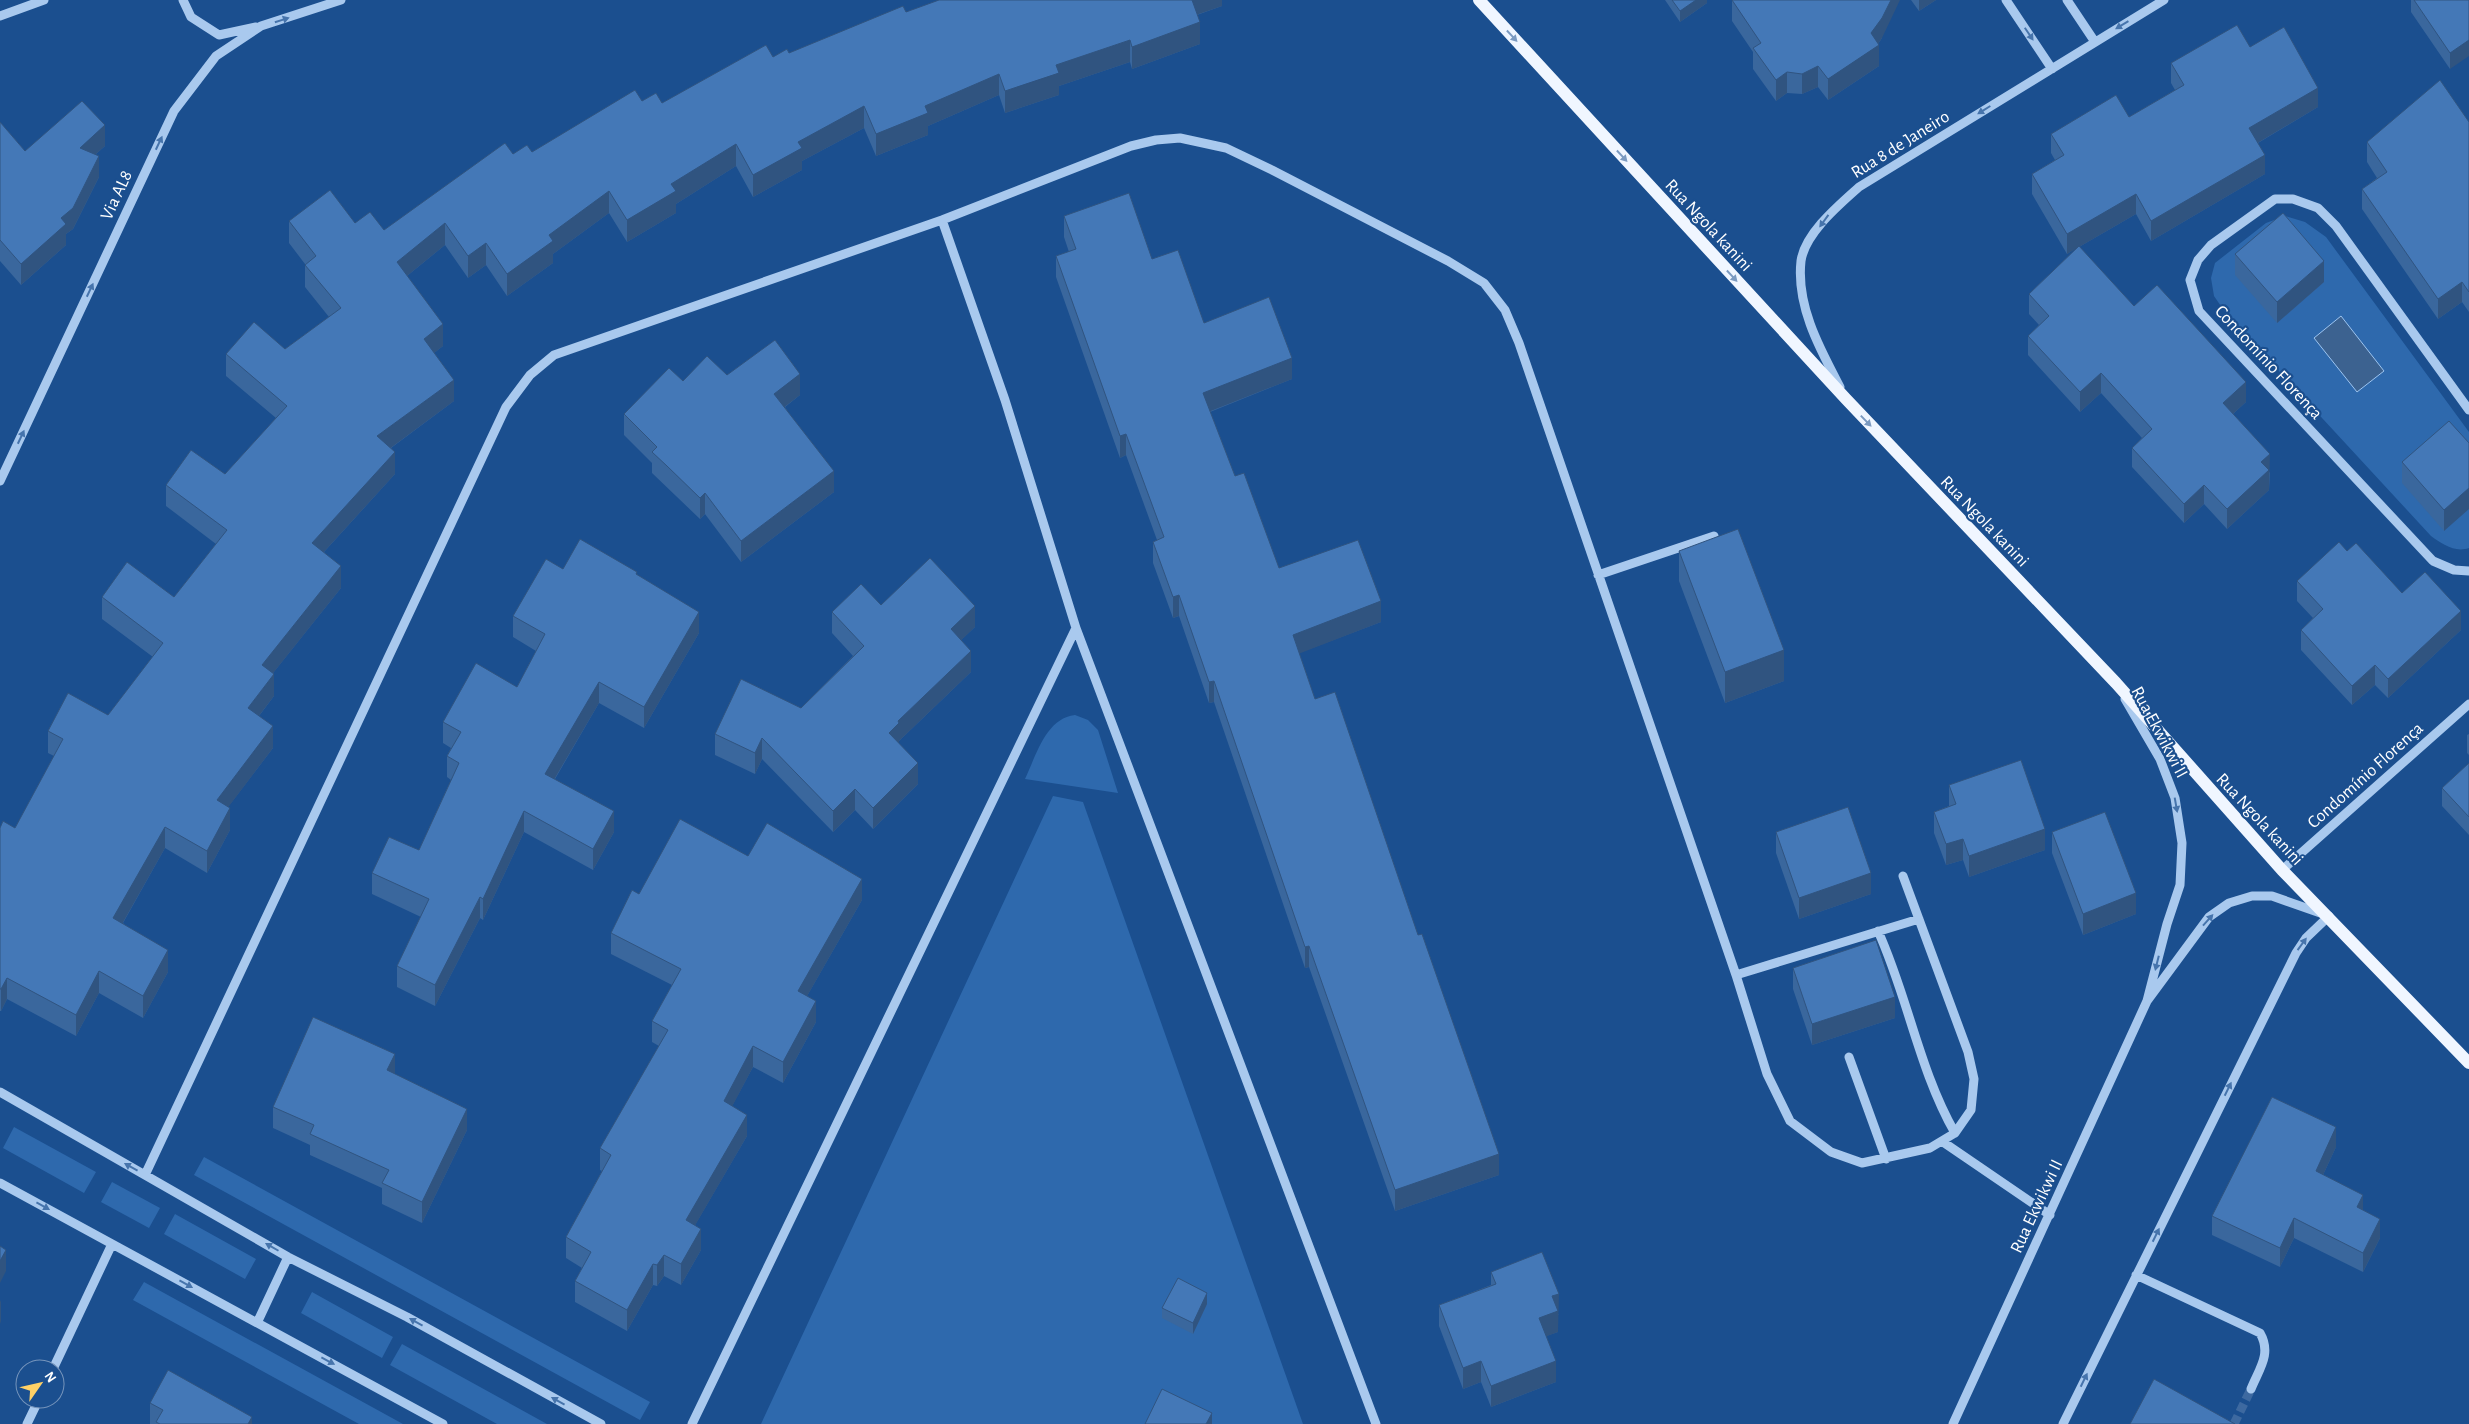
<svg xmlns="http://www.w3.org/2000/svg" width="2469" height="1424" font-family="'Alegreya Sans',sans-serif">
<style>
.green{fill:#2e69ad}
.water{fill:#3c6290;stroke:#9cc4f0}
.lines{fill:none;stroke-linecap:round;stroke-linejoin:round}
.minor-tunnel{stroke:#3d69a0;stroke-width:9;stroke-dasharray:9 4.5;stroke-linecap:butt}
.minor{stroke:#a9c9ee;stroke-width:9}
.major{stroke:#f0f6ff;stroke-width:12}
.wall{fill:#3a679d}
.shaded-wall{fill:#305480}
.building{fill:#4478b7;stroke:#305480}
.oneway{fill:#4674ac}
.oneway2{fill:#7b9ac1}
.labels{text-anchor:middle;stroke-width:4.5;stroke-linejoin:round;paint-order:stroke}
.street-label{font-size:18px;fill:#fff;stroke:#1b4f8f}
</style>
<rect width="100%" height="100%" fill="#1b4f8f"/>
<!-- green -->
<path class="green" d="M2285,216L2305,222L2326,237L2469,432V548C2455,553 2442,544 2431,536L2227,315L2214,296L2211,278L2215,263L2266,223Z
M1075,715L1088,720L1098,730L1118,793L1025,779C1036,756 1046,718 1075,715Z
M1053,796L1083,802L1303,1424H761Z
M14,1127L96,1172L84,1193L3,1148Z
M204,1157L650,1402L640,1420L194,1175Z
M112,1182L160,1208L149,1228L101,1202Z
M175,1214L256,1259L245,1279L164,1234Z
M144,1282L403,1424H359L133,1300Z
M312,1292L393,1337L382,1358L301,1313Z
M402,1344L547,1424H497L390,1365Z"/>
<!-- water -->
<path class="water" d="M2341,316L2384,371L2357,392L2314,338Z"/>
<g class="lines">
<!-- minor-tunnel -->
<path class="minor-tunnel" d="M2234,1424L2251,1389"/>
<!-- minor -->
<path class="minor" d="M183,0L191,17L219,35L256,27
M2006,0L2052,69
M2067,0L2095,42
M0,16L44,0
M942,220L1005,400L1076,628L1376,1424
M1840,387C1820,349 1796,306 1801,261C1805,233 1839,205 1859,187L2164,0
M2469,410L2336,226L2318,208L2293,199H2275L2211,245L2198,260L2190,280L2199,311L2433,561L2454,570L2469,571
M0,481L174,111L216,56L261,26L341,0
M1598,575L1714,536
M2282,870L2469,704
M1878,931C1908,997 1919,1070 1955,1133
M1736,975L1919,919
M1849,1057L1886,1159
M0,1092L288,1257L407,1317L601,1424
M1943,1142L2050,1215
M145,1175L506,407L530,375L554,355L942,220L1131,146L1156,140L1180,138L1226,148L1272,170L1448,261L1484,283L1505,310L1519,343L1736,975L1767,1074L1790,1121L1831,1152L1862,1163L1930,1148L1955,1133L1971,1110L1974,1079L1968,1052L1903,876
M0,1183L443,1424
M2136,1275L2260,1333C2272,1354 2259,1369 2251,1389
M257,1323L288,1257
M53,1369L112,1244
M27,1424L39,1399
M692,1424L1076,628
M1953,1424L2147,1001L2167,924L2180,885L2182,843L2175,798L2160,759L2125,699
M2063,1424L2296,953L2306,938L2329,916L2272,896H2252L2229,903L2209,917L2147,1001"/>
<!-- major -->
<path class="major" d="M1479,0L1846,399L2116,683L2282,870L2469,1063"/>
</g>
<!-- wall -->
<path class="wall" d="M1222,0V6L1197,15L1200,44L1132,69L1130,62L1059,86V95L1005,113L999,95L928,126V135L876,156L864,128L802,161V170L753,197L736,166L676,204V213L627,242L609,213L553,254V263L507,296L486,265L468,278L445,245L407,276L443,346L434,353L454,401L391,448L395,474L324,552L341,588L273,673L274,696L259,716L273,748L228,807L230,830L207,873L165,848L123,923L168,972L143,1018L99,993L76,1036L7,999L1,1011H0V828H15L54,756L48,753V731L108,715L153,657L102,619V597H174L216,544L166,506V485L225,474L276,418L226,376V354L285,349L329,317L305,287V264L289,243V221L355,223L384,230L513,154L532,152L642,101L662,103L773,57L789,53L906,12Z
M1665,0H1707V3L1680,22Z
M1732,0L1882,38L1878,44L1879,66L1828,100L1818,87L1802,94L1787,93L1776,101L1753,69V52L1732,21Z
M1911,0H1936L1919,11Z
M2411,0H2469L2450,69L2411,12Z
M2250,47L2318,107L2258,143L2265,174L2151,241L2136,214L2079,247L2134,306L2246,402L2233,414L2270,473L2269,490L2227,529L2204,504L2184,523L2132,467V448L2142,438L2101,393L2080,412L2028,355V336L2039,325L2029,314V294L2078,247L2067,254L2032,194V174L2055,160L2051,153V134L2129,117L2175,90L2171,83V63Z
M0,122L25,151L105,146L96,154L99,177L73,229L66,234V245L21,285L0,261Z
M2469,122V312L2462,302L2438,319L2362,209V189L2377,178L2367,162V142Z
M1064,216L1152,259L1204,323L1292,379L1210,412L1235,476L1279,568L1381,622L1299,653L1315,699L1499,1175L1395,1211L1309,967L1305,968L1214,702L1209,703L1179,616L1173,618L1153,563V542L1157,540L1126,455L1120,458L1056,277V256L1069,252L1064,237Z
M2235,254L2324,282L2277,323L2235,275Z
M727,375L800,395L785,407L834,492L741,562L705,514L700,519L652,473V463L624,435V414L683,381Z
M2469,443L2444,531L2402,483V462Z
M1679,551L1784,681L1725,703L1679,581Z
M2347,551L2402,593L2461,630L2388,698L2375,685L2352,705L2301,650V630L2313,618L2297,601V581Z
M563,569L637,575L699,633L644,728L599,703L555,779L614,832L593,870L524,832L483,920L480,918L435,1006L397,987V966L421,917L372,894V873L419,850L451,780L447,777V756L451,748L443,743V722L517,687L536,651L513,637V616Z
M881,605L975,627L961,640L971,672L899,741V744L918,784L873,829L855,810L833,832L762,759L755,774L715,755V734L801,708L853,656L832,633V612Z
M2469,734V755L2467,753V735Z
M2469,763V835L2442,806V788Z
M1949,785L2045,850L1969,877L1963,860L1946,865L1934,833V812L1949,806Z
M1776,832L1871,894L1799,919L1776,853Z
M2052,832L2136,914L2083,935L2052,853Z
M748,856L862,900L807,996L816,1022L783,1083L753,1067L732,1106L747,1136L695,1225L701,1250L681,1285L664,1276L657,1286L653,1285L627,1331L575,1302V1281L582,1268L566,1258V1237L602,1171L600,1170V1148L659,1046L652,1042V1021L672,985L611,954V933L639,894Z
M1793,968L1895,1018L1812,1045L1793,989Z
M395,1074L467,1130L422,1223L382,1204V1188L310,1155V1145L273,1128V1107Z
M2336,1147L2323,1175L2363,1210L2380,1238L2363,1272L2294,1238L2280,1267L2212,1235V1216Z
M1491,1272L1559,1315H1558V1332L1546,1336L1556,1382L1491,1407L1481,1382L1463,1389L1439,1326V1305L1491,1285Z
M1207,1304L1193,1334L1162,1318V1308Z
M150,1403L252,1424H150Z"/>
<!-- shaded-wall -->
<path class="shaded-wall" d="M1190,0H1222V6L1190,17Z
M1696,0H1707V3L1680,22V11Z
M1891,0H1900L1882,38L1876,47L1879,45V66L1828,100V79L1871,33Z
M1919,0H1936L1919,11Z
M1200,22V44L1132,69V47Z
M1130,40V62L1059,86V95L1005,113V91L1056,65Z
M2469,40V56L2450,69V53Z
M1818,66V87L1802,94V74Z
M1787,72V93L1776,101V80Z
M999,74V95L928,126V135L876,156V134L925,106Z
M2318,88V107L2249,148V128Z
M864,106V128L802,161V170L753,197V175L798,142Z
M105,125V146L80,168V148Z
M736,144V166L676,204V213L627,242V220L671,184Z
M2265,155V174L2151,241V221Z
M99,156V177L73,229L66,234V245L21,285V264L61,218Z
M609,191V213L553,254V263L507,296V274L549,235Z
M2136,194V214L2067,254V234Z
M445,223V245L397,284V262Z
M486,243V265L468,278V256Z
M2324,261V282L2277,323V302Z
M2462,282V302L2438,319V299Z
M443,324V346L424,361V339Z
M1292,358V379L1203,414V393Z
M2101,373V393L2080,412V392Z
M800,374V395L774,415V394Z
M454,380V401L377,458V436Z
M2246,382V402L2223,423V403Z
M1126,434V455L1120,458V436Z
M395,452V474L312,565V543Z
M2270,454L2269,490L2227,529V509L2261,462Z
M834,471V492L741,562V541Z
M2204,485V504L2184,523V504Z
M2469,488V509L2444,531V510Z
M705,493V514L700,519V498Z
M341,566V588L262,687V665Z
M1179,595V616L1173,618V597Z
M1381,601V622L1293,656V635Z
M975,606V627L951,650V629Z
M2461,611V630L2388,698V679Z
M699,612V633L644,728V707Z
M1784,650V681L1725,703V672Z
M971,651V672L899,741V744L889,733L898,721Z
M2375,665V685L2352,705V686Z
M274,674V696L248,730V708Z
M1214,681V702L1209,703V682Z
M599,682V703L545,795V774Z
M273,726V748L217,822V800Z
M762,738V759L755,774V753Z
M918,763V784L873,829V808Z
M855,789V810L833,832V811Z
M230,808V830L207,873V851Z
M524,811V832L483,920V899Z
M614,811V832L593,870V849Z
M165,827V848L113,940V918Z
M2045,829V850L1969,877V856Z
M1963,839V860L1946,865V844Z
M1871,873V894L1799,919V898Z
M862,879V900L798,1012V991Z
M2136,893V914L2083,935V914Z
M480,897V918L435,1006V985Z
M1309,946V967L1305,968V947Z
M168,950V972L143,1018V996Z
M99,971V993L76,1036V1015Z
M7,978V999L1,1011V989Z
M1895,997V1018L1812,1045V1024Z
M816,1001V1022L783,1083V1062Z
M753,1046V1067L724,1122V1101Z
M395,1054V1075L387,1070Z
M467,1109V1130L422,1223V1202Z
M747,1115V1136L686,1241V1220Z
M2336,1127V1147L2316,1190V1171Z
M1499,1154V1175L1395,1211V1190Z
M2363,1195V1215L2357,1207Z
M2294,1218V1238L2280,1267V1248Z
M2380,1219V1238L2363,1272V1253Z
M701,1229V1250L681,1285V1264Z
M6,1250V1271L0,1283V1261Z
M664,1255V1276L657,1286V1265Z
M653,1264V1285L627,1331V1310Z
M1207,1293V1304L1193,1334V1323Z
M1559,1294L1558,1332L1539,1339V1318L1552,1296Z
M1,1300V1321L0,1324V1302Z
M1481,1361V1382L1463,1389V1368Z
M1556,1361V1382L1491,1407V1386Z
M1212,1413V1424H1206Z
M252,1417V1424H248Z"/>
<!-- building -->
<path class="building" d="M939,0H1192L1200,22L1132,47L1130,40L1056,65L1059,73L1005,91L999,74L925,106L928,113L876,134L864,106L798,142L802,148L753,175L736,144L671,184L676,191L627,220L609,191L549,235L553,241L507,274L486,243L468,256L445,223L397,262L443,324L424,339L454,380L377,436L395,452L312,543L341,566L262,665L274,674L248,708L273,726L217,800L230,808L207,851L165,827L113,918L168,950L143,996L99,971L76,1015L7,978L1,989H0V828L3,821L15,828L63,739L48,731L68,693L108,715L163,643L102,597L127,562L174,597L227,530L166,485L191,450L225,474L287,406L226,354L254,322L285,349L341,308L305,265L316,256L289,221L330,190L355,223L370,212L384,230L505,143L513,154L527,145L532,152L635,90L642,101L656,93L662,103L766,45L773,57L787,49L789,53L903,6L906,12Z
M1672,0H1696L1680,11Z
M1732,0H1891L1882,18L1871,33L1879,45L1828,79L1818,66L1802,74L1787,72L1776,80L1753,48L1761,43Z
M2414,0H2469V40L2450,53Z
M2237,25L2250,47L2284,27L2318,88L2249,128L2265,155L2151,221L2136,194L2067,234L2032,174L2064,155L2051,134L2116,95L2129,117L2184,85L2171,63Z
M2440,80L2469,122V292L2462,282L2438,299L2362,189L2387,172L2367,142Z
M82,101L105,125L80,148L99,156L73,208L61,218L66,224L21,264L0,240V122L25,151Z
M1129,193L1152,259L1178,250L1204,323L1269,297L1292,358L1203,393L1235,476L1244,473L1279,568L1358,540L1381,601L1293,635L1315,699L1335,692L1418,935L1422,934L1499,1154L1395,1190L1309,946L1305,947L1214,681L1209,682L1179,595L1173,597L1153,542L1164,537L1126,434L1120,436L1056,256L1076,249L1064,216Z
M2283,213L2324,261L2277,302L2235,254Z
M2079,246L2134,306L2157,285L2246,382L2223,403L2270,454L2261,462L2269,470L2227,509L2204,485L2184,504L2132,448L2152,429L2101,373L2080,392L2028,336L2049,316L2029,294Z
M775,340L800,374L774,394L834,471L741,541L705,493L700,498L667,466L652,452L657,447L624,414L669,368L683,381L707,356L727,375Z
M2449,421L2469,443V488L2444,510L2402,462Z
M1738,529L1784,650L1725,672L1679,551Z
M580,539L637,572L636,574L699,612L644,707L599,682L545,774L614,811L593,849L524,811L483,899L480,897L435,985L397,966L429,899L372,873L389,837L419,850L459,763L447,756L461,732L443,722L476,663L517,687L545,634L513,616L546,559L563,569Z
M2339,542L2347,551L2356,543L2402,593L2425,572L2461,611L2388,679L2375,665L2352,686L2301,630L2323,609L2297,581Z
M930,558L975,606L951,629L971,651L898,721L899,723L889,733L918,763L873,808L855,789L833,811L762,738L755,753L715,734L741,679L801,708L864,646L832,612L861,584L881,605Z
M2021,760L2045,829L1969,856L1963,839L1946,844L1934,812L1956,804L1949,785Z
M2469,763V817L2442,788Z
M1848,807L1871,873L1799,898L1776,832Z
M2105,812L2136,893L2083,914L2052,832Z
M680,819L748,856L767,823L862,879L798,991L816,1001L783,1062L753,1046L724,1101L747,1115L686,1220L701,1229L681,1264L664,1255L657,1265L653,1264L627,1310L575,1281L591,1252L566,1237L611,1155L600,1148L668,1030L652,1021L681,969L611,933L632,890L639,894Z
M1876,940L1895,997L1812,1024L1793,968Z
M313,1017L395,1054L387,1070L467,1109L422,1202L382,1183L389,1170L310,1134L314,1125L273,1107Z
M2272,1097L2336,1127L2316,1171L2363,1195L2357,1207L2380,1219L2363,1253L2294,1218L2280,1248L2212,1216Z
M0,1246L6,1250L0,1261Z
M1542,1252L1559,1294L1552,1296L1558,1311L1539,1318L1556,1361L1491,1386L1481,1361L1463,1368L1439,1305L1496,1284L1491,1272Z
M1178,1278L1207,1293L1193,1323L1162,1308Z
M168,1370L252,1417L248,1424H160L156,1422L163,1410L150,1403Z
M2154,1379L2235,1424H2130Z
M1162,1389L1212,1413L1206,1424H1145Z"/>
<!-- one-way arrows -->
<defs><path id="oneway-solid" d="M-6-.8H1V-3.2L6.5 0L1 3.2V.8H-6Z" transform="scale(1.25)"/></defs>
<g class="oneway">
<use href="#oneway-solid" transform="translate(282 20) rotate(-18)"/>
<use href="#oneway-solid" transform="translate(2122 25) rotate(149)"/>
<use href="#oneway-solid" transform="translate(2029 34) rotate(56)"/>
<use href="#oneway-solid" transform="translate(1984 110) rotate(148)"/>
<use href="#oneway-solid" transform="translate(159 143) rotate(-65)"/>
<use href="#oneway-solid" transform="translate(1824 221) rotate(126)"/>
<use href="#oneway-solid" transform="translate(90 290) rotate(-65)"/>
<use href="#oneway-solid" transform="translate(21 437) rotate(-65)"/>
<use href="#oneway-solid" transform="translate(2176 805) rotate(80)"/>
<use href="#oneway-solid" transform="translate(2208 920) rotate(-48)"/>
<use href="#oneway-solid" transform="translate(2302 944) rotate(-54)"/>
<use href="#oneway-solid" transform="translate(2157 963) rotate(104)"/>
<use href="#oneway-solid" transform="translate(2228 1089) rotate(-64)"/>
<use href="#oneway-solid" transform="translate(131 1167) rotate(-151)"/>
<use href="#oneway-solid" transform="translate(43 1206) rotate(29)"/>
<use href="#oneway-solid" transform="translate(2156 1235) rotate(-64)"/>
<use href="#oneway-solid" transform="translate(272 1247) rotate(-150)"/>
<use href="#oneway-solid" transform="translate(186 1284) rotate(29)"/>
<use href="#oneway-solid" transform="translate(416 1322) rotate(-151)"/>
<use href="#oneway-solid" transform="translate(328 1361) rotate(28)"/>
<use href="#oneway-solid" transform="translate(2084 1380) rotate(-64)"/>
<use href="#oneway-solid" transform="translate(558 1401) rotate(-151)"/>
</g>
<g class="oneway2">
<use href="#oneway-solid" transform="translate(1512 36) rotate(47)"/>
<use href="#oneway-solid" transform="translate(1622 156) rotate(47)"/>
<use href="#oneway-solid" transform="translate(1732 276) rotate(47)"/>
<use href="#oneway-solid" transform="translate(1866 421) rotate(46)"/>
</g>
<g class="labels">
<!-- street labels -->
<g class="street-label">
<text transform="translate(1900 144) rotate(-32)" y="6">Rua 8 de Janeiro</text>
<text transform="translate(116 195) rotate(-65)" y="6">Via AL8</text>
<text transform="translate(1709 225) rotate(47)" y="6">Rua Ngola kanini</text>
<text transform="translate(2269 362) rotate(47)" y="6">Condomínio Florença</text>
<text transform="translate(1985 521) rotate(46)" y="6">Rua Ngola kanini</text>
<text transform="translate(2160 732) rotate(62)" y="6">Rua Ekwikwi II</text>
<text transform="translate(2365 775) rotate(-42)" y="6">Condomínio Florença</text>
<text transform="translate(2260 819) rotate(47)" y="6">Rua Ngola kanini</text>
<text transform="translate(2036 1206) rotate(-65)" y="6">Rua Ekwikwi II</text>
</g>
</g>
<!-- north arrow -->
<g transform="translate(40 1384) rotate(56)"><circle r="24" fill="#1b4f8f" stroke="#7695bc"/>
<path d="M0-4L9 19L0 12L-9 19Z" fill="#ffd166"/>
<text y="-8" font-size="14" font-weight="bold" text-anchor="middle" fill="#ffffff">N</text>
</g>
</svg>
